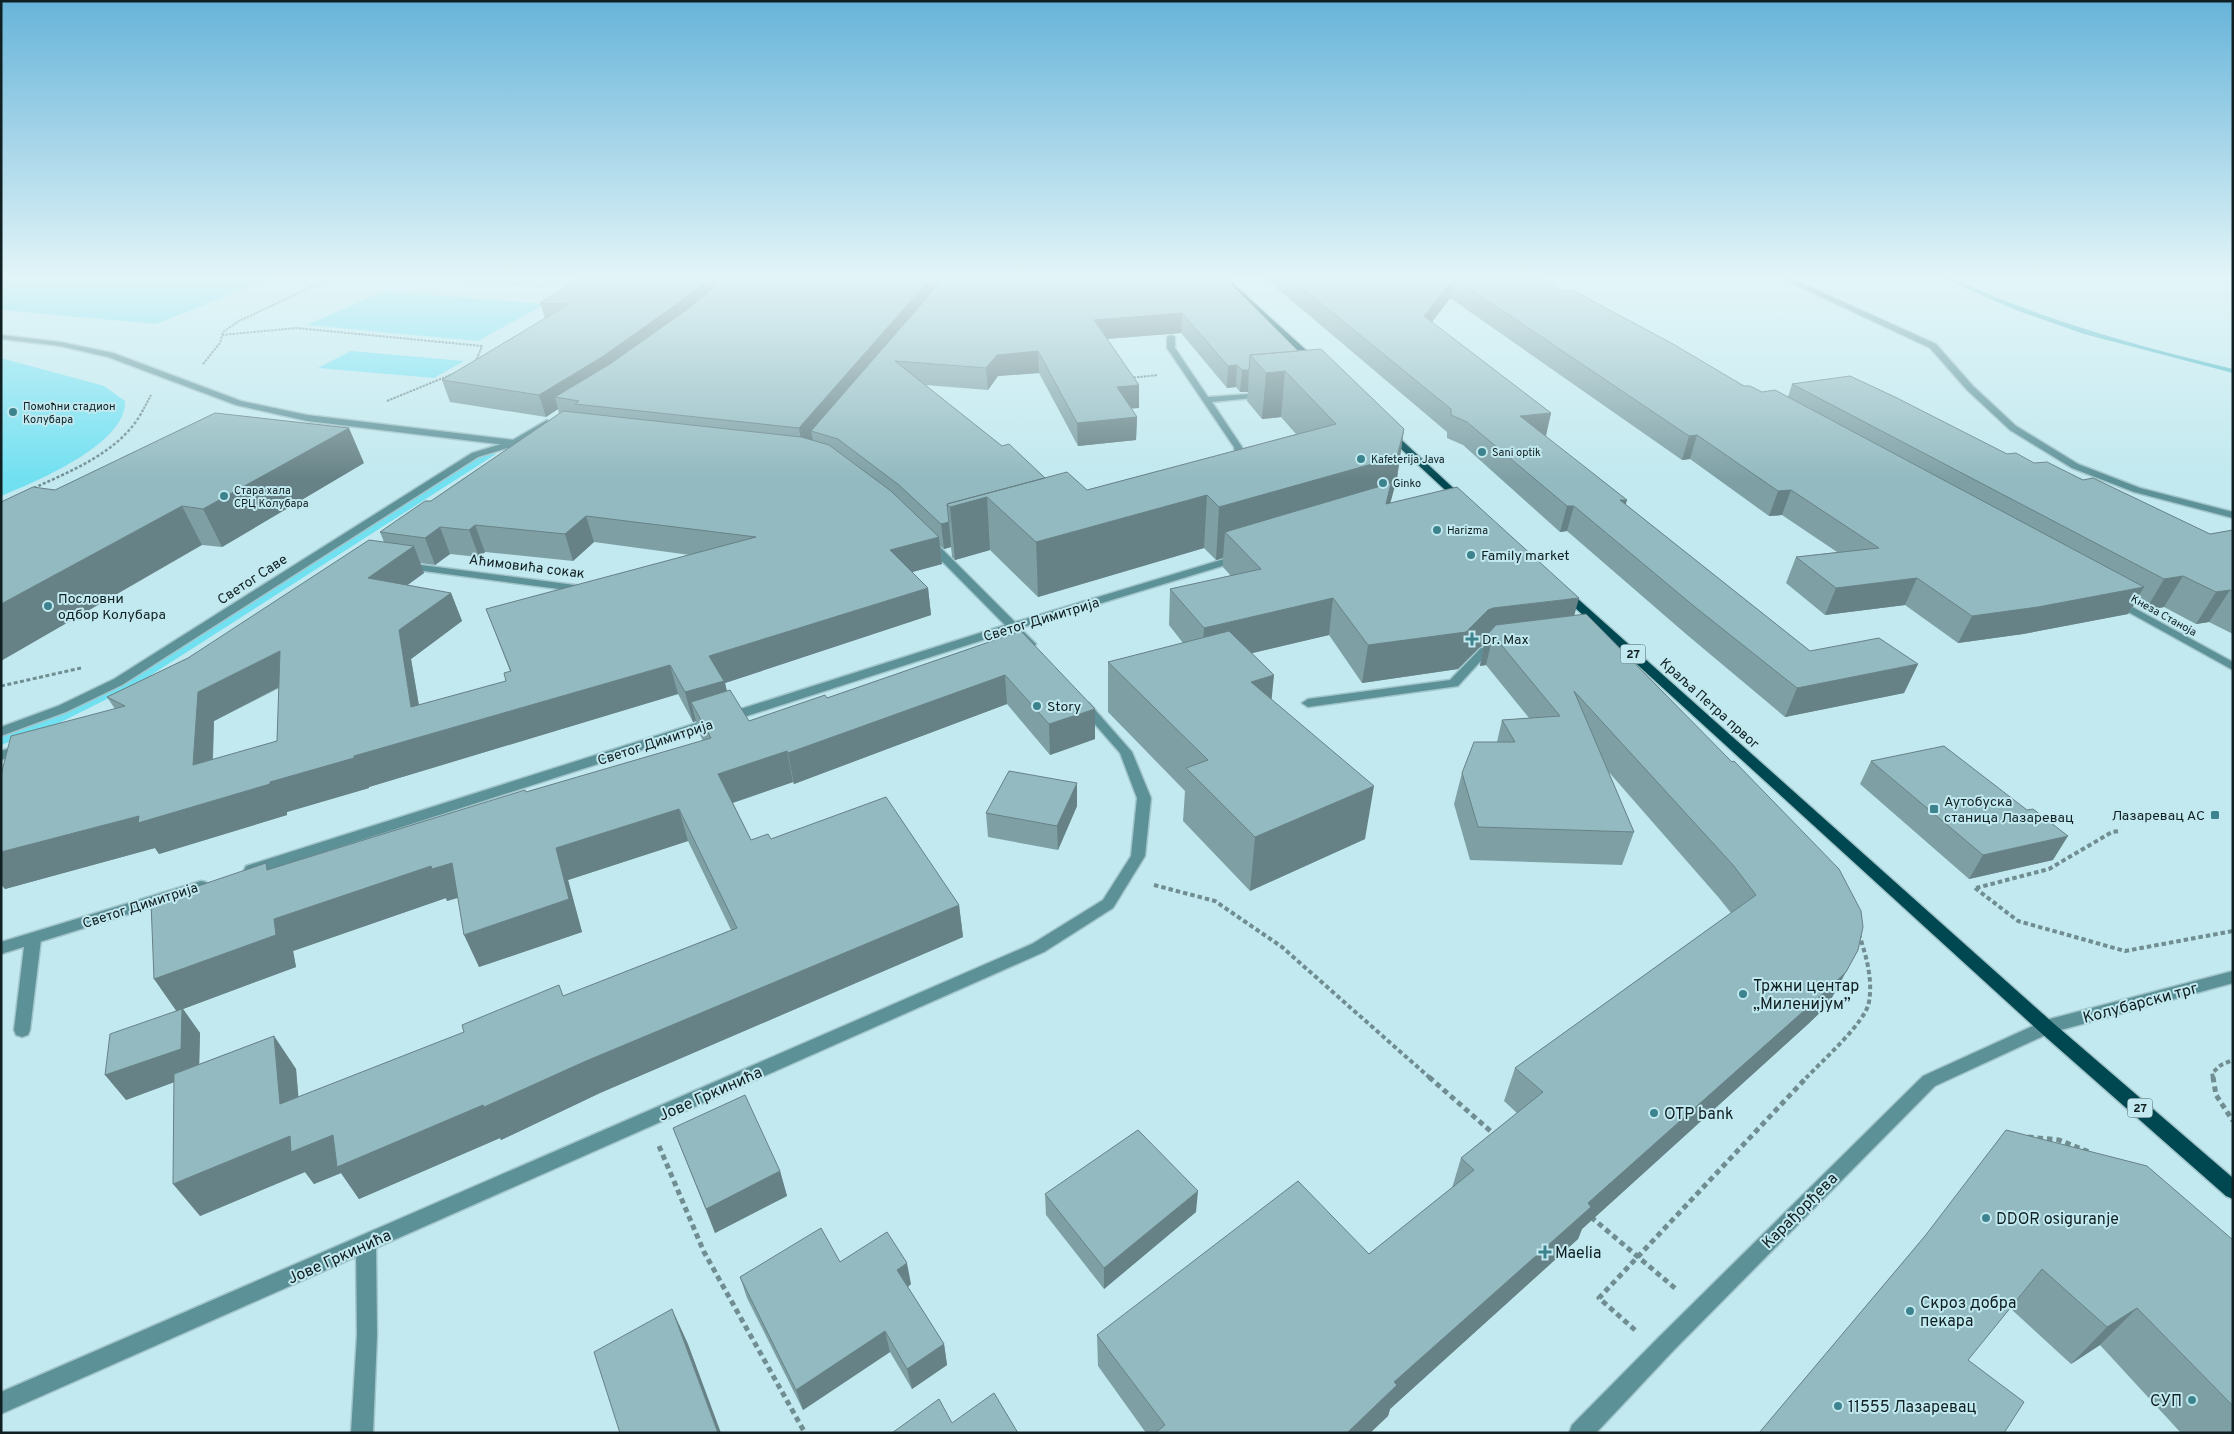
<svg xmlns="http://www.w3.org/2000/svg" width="2234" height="1434" font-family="Overpass,sans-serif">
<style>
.green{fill:#71e0f1}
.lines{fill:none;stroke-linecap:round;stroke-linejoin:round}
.stream{fill:#46b3c2;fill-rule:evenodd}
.service-casing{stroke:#a1c5ca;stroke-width:3}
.pedestrian-casing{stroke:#a1c5ca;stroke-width:3}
.minor-casing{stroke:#a1c5ca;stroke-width:3}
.tertiary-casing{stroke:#a1c5ca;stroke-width:3}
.primary-casing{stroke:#a1c5ca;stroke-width:3}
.path-far4{stroke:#708d91;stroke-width:2;stroke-dasharray:2.5 1;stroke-linecap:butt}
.path-far3{stroke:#708d91;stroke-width:2.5;stroke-dasharray:3 2;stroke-linecap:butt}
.path-far2{stroke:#708d91;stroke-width:3;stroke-dasharray:4 2.5;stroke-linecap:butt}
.path-far1{stroke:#708d91;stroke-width:4;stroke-dasharray:4.5 3;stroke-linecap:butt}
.path{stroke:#708d91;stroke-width:5;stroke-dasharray:5.5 4;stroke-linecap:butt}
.service{fill:#5d9198;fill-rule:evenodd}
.pedestrian{fill:#5d9198;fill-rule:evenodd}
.minor{fill:#5d9198;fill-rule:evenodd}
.tertiary{fill:#5d9198;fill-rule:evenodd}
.primary{fill:#004851;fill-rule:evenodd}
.wall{fill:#7ea0a5;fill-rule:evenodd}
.shaded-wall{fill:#678286}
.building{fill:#93bac0;stroke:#678286;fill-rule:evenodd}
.poi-dot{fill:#3c838d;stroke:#c1e9ef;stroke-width:2}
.labels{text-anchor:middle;stroke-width:4;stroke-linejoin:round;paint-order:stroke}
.far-poi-label{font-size:11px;fill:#101f22;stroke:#c1e9ef;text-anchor:start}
.far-street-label{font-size:11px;fill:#101f22;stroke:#c1e9ef}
.shield{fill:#c1e9ef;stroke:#455c60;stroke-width:1}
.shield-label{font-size:12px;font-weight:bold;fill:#101f22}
.poi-label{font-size:14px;fill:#101f22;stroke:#c1e9ef;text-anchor:start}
.street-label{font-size:14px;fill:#101f22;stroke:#c1e9ef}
.near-poi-label{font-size:16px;fill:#101f22;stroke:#c1e9ef;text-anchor:start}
.near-street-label{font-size:16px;fill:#101f22;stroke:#c1e9ef}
</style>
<rect width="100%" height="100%" fill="#c1e9ef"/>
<!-- green -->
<path class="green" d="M1,278H272L156,324L1,310Z
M420,278H566L547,288Z
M384,291L545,304L478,341L307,325Z
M351,351L464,361L434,378L318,368Z
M1,358L104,386L125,401C127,444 35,482 1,496Z
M487,452L496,454L137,684L59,723L1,745V736L54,716L161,660Z"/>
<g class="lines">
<!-- stream -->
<path class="stream" d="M1943,278H1952C2042,320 2136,346 2233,369V373L2084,334L2013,309Z"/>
<!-- service casing -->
<g class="service-casing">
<path id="service" d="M1171,335L1175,337V348L1208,397L1263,393L1267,395L1263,397L1212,402L1242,447L1246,463L1241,467L1233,465L1236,462L1234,447L1167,348V337Z
M1498,646L1504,649L1502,651L1488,653L1458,686L1308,707L1302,703L1308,699L1450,680L1481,648Z
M33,933L38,935L41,939L30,1030L28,1035L22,1037L16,1035L14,1030L25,939L28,935Z
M366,1235L373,1237L376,1244L377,1335L373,1433H351L357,1335L356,1244L359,1237Z"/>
</g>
<!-- pedestrian casing -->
<g class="pedestrian-casing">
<path id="pedestrian" d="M1666,1333L1673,1337L1677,1344L1673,1351L1596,1433H1569L1572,1425L1659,1337Z"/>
</g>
<!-- minor casing -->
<g class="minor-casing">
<path id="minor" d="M1781,278H1790L1936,344L1973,386L2016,426L2078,464L2140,488L2233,512V518L2134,492L2072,468L2010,430L1967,390L1930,348Z
M1,335L60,342L113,353L241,401L307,415L514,440L518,443L514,446L307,421L236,405L108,357L60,346L1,339Z
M928,538L932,539L1015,622L1234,556H1242L1243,558L1242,560L1020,628L1036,644L1034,646H1026L1011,631L256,874H246L244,870L246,866L1005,625L924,543L923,541Z
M406,563L582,586L587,589L582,592L402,568L401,566Z
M2116,598L2233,662V670L2112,603L2111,601L2112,599Z
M1085,702L1089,703L1132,752L1151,798L1145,856L1113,908L1044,952L1,1414V1392L1032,944L1103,900L1131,856L1137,798L1120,753L1079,706Z
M201,881L206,882L208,886L206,890L1,954V942Z
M2046,1020L2052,1022L2054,1027L2052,1032L1935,1086L1673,1351L1666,1355L1659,1351L1655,1344L1659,1337L1923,1076Z"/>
</g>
<!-- tertiary casing -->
<g class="tertiary-casing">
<path id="tertiary" d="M547,420L551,423L550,425L517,445L478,457L122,685L66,712L1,736V727L58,706L114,679L472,453L511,441Z
M22,744L27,745L28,748L27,751L1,760V751Z
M2233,971V983L2046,1034L2040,1032L2038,1027L2040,1022L2046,1020Z"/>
</g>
<!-- primary casing -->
<g class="primary-casing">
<path id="primary" d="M1220,278H1227L1316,359V363H1310Z
M1386,431H1392L1464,498V502H1458L1386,435Z
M1565,590L1569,591L2052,1022L2233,1178V1199L2226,1196L2040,1032L1561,595L1560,593L1561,591Z"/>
</g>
<!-- path-far4 -->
<path class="path-far4" d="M222,335L296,328L482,346L476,361
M203,364L220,343L223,332L239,321L331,278
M1130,378L1158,375
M387,401L455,373
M142,412L151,395"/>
<!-- path-far3 -->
<path class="path-far3" d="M34,488C73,470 122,451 143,410"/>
<!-- path-far2 -->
<path class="path-far2" d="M1,686L81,668"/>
<!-- path-far1 -->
<path class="path-far1" d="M1154,885L1215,901L1282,947L1430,1078
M1975,888L2018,921L2125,951L2233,931
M1976,888L2049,869L2112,832L2121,831
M1806,1078C1821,1062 1866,1022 1869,1002C1873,978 1866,956 1859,934
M2213,1078L2212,1073L2221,1065L2233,1060"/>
<!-- path -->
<path class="path" d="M1429,1077L1495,1135
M2213,1077L2216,1095L2233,1121
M2028,1137L2059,1140L2089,1152
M659,1146L704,1252L805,1433
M1591,1217L1676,1289
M1635,1330L1599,1298L1807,1077"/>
<!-- service -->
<use href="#service" class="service"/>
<!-- pedestrian -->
<use href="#pedestrian" class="pedestrian"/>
<!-- minor -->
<use href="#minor" class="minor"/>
<!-- tertiary -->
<use href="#tertiary" class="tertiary"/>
<!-- primary -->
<use href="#primary" class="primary"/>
</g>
<!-- wall -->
<path class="wall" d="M1225,278L1298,351L1404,429L1397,478L1390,503L1574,616L1828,1005L1807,1025L1582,1229L1578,1239L1390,1409L1388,1416L1370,1433H1146L1098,1366L1097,1335L1369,1254L1452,1188L1461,1158L1517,1113L1504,1101L1515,1068L1731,913L1719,898L1607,770L1634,832L1622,865L1470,860L1454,804L1462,773L1497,742L1502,720L1529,718L1486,665L1480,666L1484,645L1480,647L1458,669L1362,683L1329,635L1251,653L1271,699L1365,839L1250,891L1183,821L1185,791L1108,712V662L1183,643L1169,625L1170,589L1231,576L1223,567V558L1216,560L1204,548L1038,597L990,550L955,560L952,557L951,547L944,549L940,546L942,564L912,572L928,588L931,615L725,683L727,691L749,721L827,698L1021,631L1095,739L1050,755L1007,704L794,784L793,782L733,803L751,840L771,839L959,905L963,937L600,1093L501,1140L500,1138L359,1199L341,1173L314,1184L305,1172L200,1216L174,1082L126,1100L176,1011L270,870L526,792L703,741L699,733L696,721L693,722L678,694L369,787V788L287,812V815L159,854L155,848L5,889L1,884V775L115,709L107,697L188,658L384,542L380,532L431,501L559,414L558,409L546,417L450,402L442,380L545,318L540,303ZM1181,333L1227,388L1236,387L1240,392H1248L1247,401L1262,419L1281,417L1296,434L1087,490L1045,478L1002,446L925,385L988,390L998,376L1039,373L1078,446L1136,440L1137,417L1131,408H1139V385L1107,339ZM594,542L690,555L486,609L510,671L506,681L419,705L411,659L462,621L451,593L407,585L424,573L420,563L435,565L450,554L479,557L485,552L573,561ZM279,688L277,741L213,760L214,721ZM688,841L731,930L564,996L298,1097L296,1069L274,1036L199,1064L200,1033L183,1009L296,967L293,951L446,898L447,901L458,898L479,967L582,932L568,880Z
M1265,278H1541L1564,291L1744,386L1762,392L1788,397L1792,384L2034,463L2083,480L2210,534L2233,530V634L2209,622L2196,624L2164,607L2145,611L2134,605L2128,614L2023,634L1958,643L1905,605L1825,615L1786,583L1796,557L1837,552L1782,515L1769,516L1690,459L1682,460L1450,298L1432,322L1551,413L1545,436L1626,505L1810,651L1918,664L1904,693L1785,717L1686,634L1567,531L1560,532L1463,445L1447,438V432Z
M364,463L222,547L202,545L55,490Z
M1871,761L2027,810L2053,860L1969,879L1860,784Z
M1077,806L1058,850L988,837L986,813Z
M673,1128L780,1171L787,1196L715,1233Z
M1045,1194L1196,1212L1104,1289L1046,1215Z
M1925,1236L2233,1240V1433H2181L2100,1345L2071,1364L2010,1308L1759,1433Z
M840,1262L911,1284L908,1287L944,1344L947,1365L912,1389L890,1352L803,1410L747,1298L740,1277Z"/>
<!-- shaded-wall -->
<path class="shaded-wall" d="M710,278H738L685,322L555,397L558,409L546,417L539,395Z
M931,278H949L811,431L813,440L803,452L799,428Z
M1454,278L1450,298L1421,337L1424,316Z
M1182,313L1181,333L1094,340V320Z
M1038,351L1039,373L998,376L988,390L986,368L997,355Z
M1237,365L1236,387L1227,388L1228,366Z
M1242,370H1249L1248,392H1240Z
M1285,371L1281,417L1262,419L1266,373Z
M1139,385V408L1117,410V387Z
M1551,413L1546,436L1515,439L1520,416Z
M1137,417L1136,440L1078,446L1077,423Z
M349,428L364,463L222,547L203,509Z
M1404,429L1397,478L1389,508L1225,532L1223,558L1216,560L1219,507Z
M1697,435L1690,459L1682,460L1689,436Z
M1791,490L1782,515L1769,516L1778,491Z
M1207,495L1204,548L1038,597L1036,542Z
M987,497L990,550L955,560L950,507Z
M1620,500H1627L1620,525Z
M182,506L202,545L1,661V604Z
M1567,506H1574L1567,531L1560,532Z
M586,516L594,542L573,561L565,534Z
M949,522L951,547L944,549L941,524Z
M475,525L485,552L479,557L469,530Z
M440,527L450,554L435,565L425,538Z
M939,537L942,564L894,577L890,550Z
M414,546L424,573L379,606L368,578Z
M2183,576L2164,607L2145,611L2164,579Z
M1917,578L1905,605L1825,615L1836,588Z
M2144,587L2128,614L2023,634L1958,643L1972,616Z
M928,588L931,615L725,683L731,710L691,702L696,721L693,722L685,692L709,656Z
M2230,590L2209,622L2196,624L2216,592Z
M451,593L462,621L411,659L424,736L670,665L678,694L369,787V788L287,812V815L159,854L155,848L5,889L1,884V852L270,782L354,756L411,707L399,630Z
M1333,598L1329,635L1202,665L1204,628Z
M1579,598L1569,635H1493L1486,665L1480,666L1484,645L1480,647L1458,669L1362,683L1368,645L1493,608Z
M280,651L294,679L214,721L211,796L193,765L198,692Z
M1918,664L1904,693L1785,717L1797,688Z
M1005,675L1007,704L794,784L788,753Z
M1274,675L1269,726L1251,682Z
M1095,709V739L1050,755L1049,724Z
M787,751L793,782L726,805L718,774Z
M1077,783V806L1058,850L1057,826Z
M1374,786L1365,839L1250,891L1255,837Z
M679,809L688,841L568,880L582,932L479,967L464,935L556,848Z
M2068,836L2053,860L1969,879L1983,855Z
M452,863L466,895L447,901L446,898L293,951L296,967L183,1009L200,1033L199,1073L126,1100L105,1075L177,1012L154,979L274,919L431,866Z
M959,905L963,937L600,1093L501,1140L500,1138L359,1199L341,1173L314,1184L305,1172L200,1216L173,1184L290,1136L333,1135L586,1061Z
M1858,950L1828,1005L1807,1025L1582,1229L1578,1239L1390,1409L1388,1416L1370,1433H1347L1394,1382L1588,1203Z
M274,1036L296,1069L302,1137L280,1104Z
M780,1171L787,1196L715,1233L706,1209Z
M1198,1191L1196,1212L1104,1289V1268Z
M907,1263L911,1284L902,1291L897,1270Z
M2137,1308L2100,1345L2071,1364L2107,1327Z
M672,1309L688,1344L721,1433H718Z
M885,1331L890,1352L803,1410L796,1390Z
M944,1344L947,1365L912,1389L907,1369Z"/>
<!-- building -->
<path class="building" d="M580,278H710L681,301L602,357L539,395L442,380L569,304L540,303Z
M725,278H931L799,428L575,404L579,401L555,397L610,364L689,308Z
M944,278H1225L1298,351L1250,355L1249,370H1242L1237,365L1228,366L1182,313L1094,320L1139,385L1117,387L1137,417L1077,423L1038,351L997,355L986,368L895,361L1002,446L1009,444L1045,478L947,504L949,522L941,524L899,485L838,439L811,431Z
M1290,278H1541L1564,291L1572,290L1673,344L1744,386H1750L1762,392L1775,390L2144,587L2038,607L1972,616L1917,578L1836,588L1796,557L1879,548L1791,490L1778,491L1697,435L1689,436L1454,278L1424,316L1551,413L1520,416L1627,500H1620L1810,651L1879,638L1918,664L1797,688L1695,607L1574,506H1567L1467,422L1451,415V409Z
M1321,349L1404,429L1397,457L1219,507L1207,495L1036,542L987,497L950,507L947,504L1067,472L1087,490L1336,424L1285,371L1266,373L1250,355Z
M1850,376L1895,397L2007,454L2016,453L2034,463L2047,462L2083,480L2093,478L2210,534L2233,530V591L2230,590L2216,592L2183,576L2164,579L1792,384Z
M563,411L801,437L829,445L891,491L939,537L890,550L928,588L709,656L724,681L685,692L670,665L354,756V758L270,782V784L138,823L139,816L1,852V775L11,736L125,706L107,697L188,658L369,540L414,546L368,578L451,593L399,630L411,707L506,681L504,673L511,671L486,609L756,537L586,516L565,534L475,525L469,530L440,527L425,538L380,532L425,501H431ZM280,651L277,741L193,765L198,692Z
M215,413L349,428L203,509L182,506L1,604V502L33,487L55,490Z
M1391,483L1386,504L1457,487L1579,598L1493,608L1488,610L1466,632L1368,645L1333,598L1204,628L1170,589L1261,569L1225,532Z
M1586,614L1732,762L1734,761L1839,869L1861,911L1863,927L1858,950L1846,972L1825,992L1588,1203L1591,1207L1394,1382L1397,1385L1347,1433H1155L1165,1425L1097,1335L1298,1181L1369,1254L1474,1170L1461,1158L1543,1092L1515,1068L1756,895L1733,865L1574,691L1634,832L1478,827L1462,773L1474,742H1515L1502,720L1560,716L1493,635L1486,636L1496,625Z
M1021,631L1095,709L1049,724L1005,675L788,753L787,751L718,774L751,840L768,834L771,839L886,797L959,905L586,1061L484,1107L483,1105L337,1167L333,1135L291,1152L290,1136L173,1184L174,1074L274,1036L280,1104L464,1032L462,1025L559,985L563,996L737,928L679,809L556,848L569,899L464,935L452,863L432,869L431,866L274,919L276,935L154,979L151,902L266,863L267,870L525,790L526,792L711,738L691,702L730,690L749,721L825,695L827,698Z
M1229,631L1274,675L1251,682L1374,786L1255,837L1186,768L1208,760L1108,662Z
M1944,746L2027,810L2033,809L2068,836L1983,855L1871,761Z
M1009,771L1077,783L1057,826L986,813Z
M182,1009L181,1049L105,1075L110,1034Z
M745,1095L780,1171L706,1209L673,1128Z
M1138,1130L1198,1191L1104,1268L1045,1194Z
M2006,1130L2147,1166L2233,1240V1406L2137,1308L2107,1327L2042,1269L1968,1360L2024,1402L2004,1433H1759L1925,1236Z
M821,1228L840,1262L887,1232L907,1263L897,1270L944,1344L907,1369L885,1331L796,1390L740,1277Z
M672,1309L718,1433H620L594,1352Z
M994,1393L1018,1433H892L939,1399L952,1423Z"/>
<!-- sky -->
<linearGradient id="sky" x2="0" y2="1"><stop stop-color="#67b4d9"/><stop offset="0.58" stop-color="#e3f5f8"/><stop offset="1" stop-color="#e3f5f8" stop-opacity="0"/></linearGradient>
<rect width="2234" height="479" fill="url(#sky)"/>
<!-- markers -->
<g class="poi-dot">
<circle cx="13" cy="412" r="5"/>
<circle cx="1482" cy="452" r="5"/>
<circle cx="1361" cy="459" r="5"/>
<circle cx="1383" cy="483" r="5"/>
<circle cx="224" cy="496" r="5"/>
<circle cx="1437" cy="530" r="5"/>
<circle cx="1471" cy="555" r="5"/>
<circle cx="48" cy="606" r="5"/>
<path d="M1469.5 631.5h5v5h5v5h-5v5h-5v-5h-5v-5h5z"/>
<circle cx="1037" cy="706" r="5"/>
<rect x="1929" y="804" width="10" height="10" rx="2.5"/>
<rect x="2210" y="810" width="10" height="10" rx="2.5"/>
<circle cx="1743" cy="994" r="5"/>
<circle cx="1654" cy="1113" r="5"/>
<circle cx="1986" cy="1218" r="5"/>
<path d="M1542.5 1244.5h5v5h5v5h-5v5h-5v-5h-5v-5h5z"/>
<circle cx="1910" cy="1311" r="5"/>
<circle cx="2192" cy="1400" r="5"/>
<circle cx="1838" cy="1406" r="5"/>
</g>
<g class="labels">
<!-- far-poi labels -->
<g class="far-poi-label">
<text x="23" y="410">Помоћни стадион<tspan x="23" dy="13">Колубара</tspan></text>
<text x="1492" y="456">Sani optik</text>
<text x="1371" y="463">Kafeterija Java</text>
<text x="1393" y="487">Ginko</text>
<text x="234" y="494">Стара хала<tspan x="234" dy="13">СРЦ Колубара</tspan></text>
<text x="1447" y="534">Harizma</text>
</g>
<!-- far-street labels -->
<g class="far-street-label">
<text transform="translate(2164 615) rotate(29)" y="4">Кнеза Станоја</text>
</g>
<!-- shield labels -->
<g class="shield">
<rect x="1620.5" y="644.5" width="25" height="19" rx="4"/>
<rect x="2127.5" y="1098.5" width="25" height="19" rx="4"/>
</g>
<g class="shield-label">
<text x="1633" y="658">27</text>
<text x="2140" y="1112">27</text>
</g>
<!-- poi labels -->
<g class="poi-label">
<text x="1481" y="560">Family market</text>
<text x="58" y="603">Пословни<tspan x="58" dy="16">одбор Колубара</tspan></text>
<text x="1482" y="644">Dr. Max</text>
<text x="1047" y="711">Story</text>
<text x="1944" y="806">Аутобуска<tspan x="1944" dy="16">станица Лазаревац</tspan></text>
<text x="2205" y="820" text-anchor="end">Лазаревац АС</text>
</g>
<!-- street labels -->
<g class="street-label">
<text transform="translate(527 566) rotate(7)" y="5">Аћимовића сокак</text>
<text transform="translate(252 579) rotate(-33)" y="5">Светог Саве</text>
<text transform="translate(1041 619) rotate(-17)" y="5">Светог Димитрија</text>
<text transform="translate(1710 703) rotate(42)" y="5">Краља Петра првог</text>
<text transform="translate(655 742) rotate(-18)" y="5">Светог Димитрија</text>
<text transform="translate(140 905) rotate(-18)" y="5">Светог Димитрија</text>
</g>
<!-- near-poi labels -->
<g class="near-poi-label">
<text x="1753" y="991">Тржни центар<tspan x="1753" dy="18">„Миленијум”</tspan></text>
<text x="1664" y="1119">OTP bank</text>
<text x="1996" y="1224">DDOR osiguranje</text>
<text x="1555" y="1258">Maelia</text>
<text x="1920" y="1308">Скроз добра<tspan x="1920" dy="18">пекара</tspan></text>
<text x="2182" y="1406" text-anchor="end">СУП</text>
<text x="1848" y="1412">11555 Лазаревац</text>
</g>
<!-- near-street labels -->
<g class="near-street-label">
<text transform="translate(2140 1002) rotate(-15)" y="6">Колубарски трг</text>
<text transform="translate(710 1093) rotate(-24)" y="6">Јове Гркинића</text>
<text transform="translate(1799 1210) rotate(-45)" y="6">Карађорђева</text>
<text transform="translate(339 1256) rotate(-24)" y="6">Јове Гркинића</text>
</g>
</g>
<!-- border -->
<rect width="2234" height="1434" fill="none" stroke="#101f22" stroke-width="5"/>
</svg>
